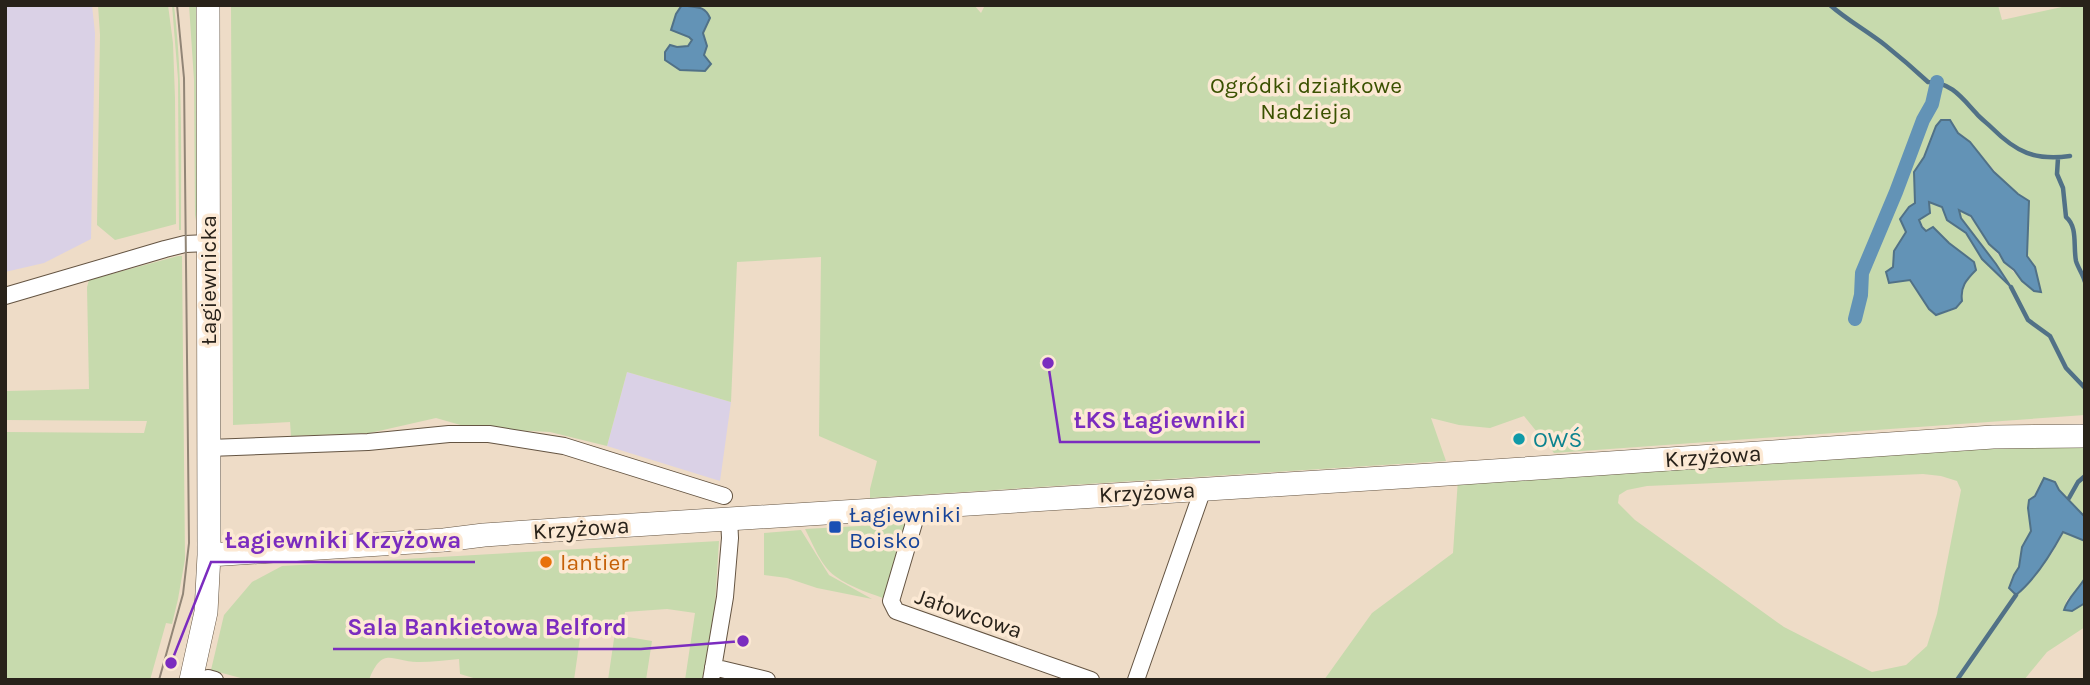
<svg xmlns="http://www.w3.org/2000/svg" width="2090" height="685" font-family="Karla,sans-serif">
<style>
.industrial{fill:#dad1e6}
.green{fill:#c7daad;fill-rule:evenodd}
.water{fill:#6393b6;stroke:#517187;stroke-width:2}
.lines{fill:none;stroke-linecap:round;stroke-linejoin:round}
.stream{stroke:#517187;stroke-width:4.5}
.canal{stroke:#6393b6;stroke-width:14}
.street-casing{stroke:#645442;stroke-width:18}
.secondary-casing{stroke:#645442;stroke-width:24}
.street{stroke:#fff;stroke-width:16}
.secondary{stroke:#fff;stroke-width:23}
.tram{stroke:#918576;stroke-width:2}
.culture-dot{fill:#0f9aa8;stroke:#fce9d4;stroke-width:2.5}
.transit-dot{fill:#1a4fb4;stroke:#fce9d4;stroke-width:2.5}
.food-dot{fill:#e8710a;stroke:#fce9d4;stroke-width:2.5}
.labels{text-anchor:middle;stroke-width:7;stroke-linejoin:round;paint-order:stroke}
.park-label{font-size:23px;fill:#3a5100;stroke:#fce9d4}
.street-label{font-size:23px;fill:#28221a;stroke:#fce9d4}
.culture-label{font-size:23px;fill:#0d838f;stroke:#fce9d4;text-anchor:start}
.transit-label{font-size:23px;fill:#164399;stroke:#fce9d4;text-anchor:start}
.food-label{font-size:23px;fill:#c56008;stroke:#fce9d4;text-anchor:start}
.leader{fill:none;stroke:#7b2cbf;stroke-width:2.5}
.callout-dot{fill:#7b2cbf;stroke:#fce9d4;stroke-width:2.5}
.callout-label{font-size:24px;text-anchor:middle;font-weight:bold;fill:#7b2cbf;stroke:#fce9d4;stroke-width:7;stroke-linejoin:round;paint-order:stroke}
</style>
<rect width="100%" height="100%" fill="#eedcc7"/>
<!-- industrial -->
<path class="industrial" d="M5,5H92L95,33L91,239L44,263L5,272Z
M627,372L731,402L720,481L607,446Z"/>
<!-- green -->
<path class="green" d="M98,5H168L173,43L175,98L176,224L115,240L97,225L100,35Z
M172,5H174C183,80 181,155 181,230H179L178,79Z
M189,5H196V24L197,209L195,221L194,80Z
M231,5H974L981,13L985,5H1998L2002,20L2071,5H2085V415L1554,453L1524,416L1490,428L1459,425L1431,418L1446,461L870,498V489L877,461L819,436L821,257L737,262L731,402L627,372L607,446L550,432L471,428L436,418L370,433L291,436L290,422L233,425ZM1941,120C1951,128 1964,135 1972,145C1990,165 2005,186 2029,201L2027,257L2035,267L2022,281C2016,273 2008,268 2003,260C1998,254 1993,249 1988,243C1977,228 1976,218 1958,209L1961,218L1996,264L2008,284L1982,259L1966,233L1947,220L1942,207L1928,202V207L1919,220L1926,231L1949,243L1974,262L1976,270C1968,278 1961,284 1961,295C1961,297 1962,299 1962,301C1959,310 1943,313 1936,315L1929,309L1910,280L1886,272L1893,267L1894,251L1906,232L1915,203L1914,171L1924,157L1936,126Z
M178,256H182L185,559L178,599L172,624L166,623L150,680H5V432L144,433L147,421L5,420V330L7,391L89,389L87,287L89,280Z
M2085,439V517L2059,490L2055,482L2040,484L2028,508L2031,531L2022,547L2019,567L2013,578L2024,588L2052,553L2064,532L2085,541V578L2080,586L2066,601L2072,611L2085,603V627L2047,652L2024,680H1324L1372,613L1453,553L1458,479ZM1923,474L1941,476L1957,481L1961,490L1937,614L1927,646L1906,665L1872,672L1784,627L1635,520L1618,503L1619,495L1627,490L1647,486Z
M914,523L891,601C873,594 851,588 835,576C821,566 813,544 805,529Z
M801,530L829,575L872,599L817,588L787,578L764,575V533Z
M719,541L715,605L702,680H685L695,613L667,609L625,612L622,636L652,641L646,680H608L616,625L588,619L582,624L574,680H480L460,674L459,659C446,660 432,662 419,662C393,663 383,644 369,680H248L211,670L224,615L252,582L282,566Z"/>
<!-- water -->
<path class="water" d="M682,5C694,8 704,4 710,18L703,33L707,46L704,55L711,64L705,71L680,70L665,60V52L670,45L677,47L688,46L692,40L689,37L671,30L676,14Z
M1941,120H1950L1958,133L1970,142L1994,172L2018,194L2029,201L2027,256L2035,267L2041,292L2034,291L2022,281L2014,270L2004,262L1999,253L1989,244L1971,216L1959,210L1961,218L1996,264L2011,287L1982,259L1966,233L1947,220L1942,207L1929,202L1930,213L1919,220L1922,227L1926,231L1933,227L1949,243L1974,262L1976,270C1966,280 1960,287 1962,301L1956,308L1936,315L1929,309L1910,280L1889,283L1886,272L1893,267L1894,251L1906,232L1900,219L1909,207L1915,203L1914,172L1924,157L1936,126Z
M2044,478L2055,482L2059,490L2085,517V541L2063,532C2051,554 2036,579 2016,595L2009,588L2014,575L2019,567L2022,547L2031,531L2028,508L2029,500L2035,496Z
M2085,578V603L2072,611L2064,610C2068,597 2078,590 2085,578Z"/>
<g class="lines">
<!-- stream -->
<path class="stream" d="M1830,5C1847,20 1867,31 1885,45C1900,57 1915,70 1928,82C1951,82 1962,98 1976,113C1981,119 1987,123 1992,128C2016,152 2035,161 2070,156
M2058,158L2057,174L2063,188L2066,217C2078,227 2073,246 2076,261C2078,268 2083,274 2085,282
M2011,287L2028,320L2050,336L2066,368L2085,388
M2069,498L2078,482L2085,476
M1957,680L2016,595"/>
<!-- canal -->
<path class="canal" d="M1855,319L1861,295L1862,273L1896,192L1923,120L1932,104L1937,82"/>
<!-- street casing -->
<g class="street-casing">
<path id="street" d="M5,296L165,249L185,244L208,243
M209,448L368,442L449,434H489L564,446L724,496
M919,506L891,601L896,611L1091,680
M713,667L767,680
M208,678L215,680
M711,680L725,597L730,538L729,518
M1136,680L1203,489"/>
</g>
<!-- secondary casing -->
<g class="secondary-casing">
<path id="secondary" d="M209,555L444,540L484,535L570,529L1463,473L1993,437L2085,436
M191,680L206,612L209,555L208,5"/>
</g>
<!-- street -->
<use href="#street" class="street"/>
<!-- secondary -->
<use href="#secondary" class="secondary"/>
<!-- tram -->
<path class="tram" d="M159,680L183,594L189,543L184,78L177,5"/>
</g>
<!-- markers -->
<circle class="culture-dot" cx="1519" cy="439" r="7"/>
<rect class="transit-dot" x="828" y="520" width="14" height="14" rx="3.5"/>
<circle class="food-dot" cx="546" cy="562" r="7"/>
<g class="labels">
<!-- park labels -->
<g class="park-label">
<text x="1306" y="93">Ogródki działkowe<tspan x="1306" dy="26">Nadzieja</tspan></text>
</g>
<!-- street labels -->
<g class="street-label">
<text transform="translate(208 280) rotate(-90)" y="8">Łagiewnicka</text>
<text transform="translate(1713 456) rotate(-4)" y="8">Krzyżowa</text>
<text transform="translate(1147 492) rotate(-3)" y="8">Krzyżowa</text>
<text transform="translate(581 528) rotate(-4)" y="8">Krzyżowa</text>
<text transform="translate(969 613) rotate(19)" y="8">Jałowcowa</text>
</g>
<!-- culture labels -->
<g class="culture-label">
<text x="1533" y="447">OWŚ</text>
</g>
<!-- transit labels -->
<g class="transit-label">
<text x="849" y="522">Łagiewniki<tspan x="849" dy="26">Boisko</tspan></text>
</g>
<!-- food labels -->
<g class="food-label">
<text x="560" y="570">lantier</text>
</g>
</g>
<!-- callouts -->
<path class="leader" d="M1048 363L1060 442H1260M171 663L211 562H475M743 641L641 649H333"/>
<g class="callout-dot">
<circle cx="1048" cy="363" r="7"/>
<circle cx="171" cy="663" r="7"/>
<circle cx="743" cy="641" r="7"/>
</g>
<g class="callout-label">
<text x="1160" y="428">ŁKS Łagiewniki</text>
<text x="343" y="548">Łagiewniki Krzyżowa</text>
<text x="487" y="635">Sala Bankietowa Belford</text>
</g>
<!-- border -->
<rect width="2090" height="685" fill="none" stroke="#28221a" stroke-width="14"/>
</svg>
